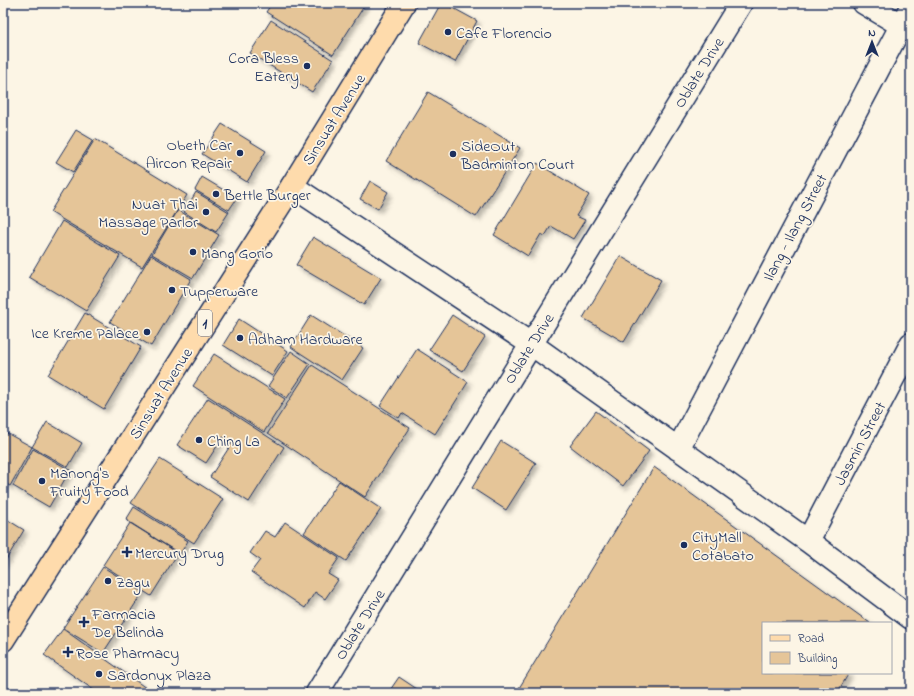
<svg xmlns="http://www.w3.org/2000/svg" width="914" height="696" font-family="'Indie Flower',sans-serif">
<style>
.building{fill:#e5c598;stroke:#1b2f5e;filter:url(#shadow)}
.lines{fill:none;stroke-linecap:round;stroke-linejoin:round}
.street-casing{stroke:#1b2f5e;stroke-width:25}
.secondary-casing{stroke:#1b2f5e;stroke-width:25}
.primary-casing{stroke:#1b2f5e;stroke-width:25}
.street{stroke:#fcf5e5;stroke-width:22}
.secondary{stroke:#fcf5e5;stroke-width:22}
.primary{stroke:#fedbac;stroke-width:22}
.poi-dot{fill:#1b2f5e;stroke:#fcf5e5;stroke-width:1.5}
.labels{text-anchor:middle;stroke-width:3.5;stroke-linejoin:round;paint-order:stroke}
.shield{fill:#fcf5e5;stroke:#5e6a86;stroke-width:1}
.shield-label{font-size:15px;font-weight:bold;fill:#1b2f5e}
.poi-label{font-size:16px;fill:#1b2f5e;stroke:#fcf5e5;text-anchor:start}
.street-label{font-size:16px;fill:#1b2f5e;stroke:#fcf5e5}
</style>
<defs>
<filter id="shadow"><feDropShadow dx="3.5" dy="3.5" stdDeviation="2" flood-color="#0004"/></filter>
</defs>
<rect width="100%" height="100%" fill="#fcf5e5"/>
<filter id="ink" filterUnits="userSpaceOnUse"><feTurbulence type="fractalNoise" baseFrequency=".025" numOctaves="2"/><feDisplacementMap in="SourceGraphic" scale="8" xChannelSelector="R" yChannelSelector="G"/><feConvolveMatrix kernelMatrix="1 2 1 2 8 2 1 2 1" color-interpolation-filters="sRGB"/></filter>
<g filter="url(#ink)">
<!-- building -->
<path class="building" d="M272,3H366L333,55L266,12Z
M441,3H444L477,21L455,62L419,43Z
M271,20L333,60L312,92L250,53Z
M428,92L520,148L476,217L386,161Z
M222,124L266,151L247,182L202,154Z
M76,130L93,140L73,172L56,162Z
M95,139L187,195L142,267L50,212Z
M537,163L589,195L576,216L585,220L573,239L551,226L545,236L541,234L528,256L494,235Z
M202,177L237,198L229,210L195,190Z
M370,181L388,192L378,209L360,199Z
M196,192L229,212L216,232L184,212Z
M178,210L219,235L193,278L152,254Z
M62,221L120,256L86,311L29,277Z
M313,237L381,278L364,305L296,265Z
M151,255L191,279L151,346L110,322Z
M620,256L661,280L624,342L583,318Z
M85,313L141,347L104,409L48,375Z
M311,315L363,348L342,380L291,347Z
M452,315L485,337L463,371L429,350Z
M239,319L288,351L272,376L223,345Z
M417,349L468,382L435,434L402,413L399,418L380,406Z
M291,351L310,364L287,398L268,386Z
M214,354L285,399L264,432L193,386Z
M312,365L410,428L365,497L268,433Z
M208,398L284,447L249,502L210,477L232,443L223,437L206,463L177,445Z
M596,411L649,451L623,486L570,446Z
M47,422L82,443L68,467L32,447Z
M3,431L32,447L10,486L3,482Z
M501,441L536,463L506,510L472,488Z
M33,449L70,470L49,507L13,486Z
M160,459L223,499L194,543L131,503Z
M654,467L870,623H763V673H849L837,693H516Z
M339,481L381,509L346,561L304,533Z
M134,507L188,541L180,554L126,520Z
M3,517L24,530L3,565Z
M285,522L339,558L328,574L338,580L325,599L315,592L305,608L251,572L260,560L250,553L265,531L275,537Z
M130,523L178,553L151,596L103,565Z
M103,567L143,592L103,653L63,628Z
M63,629L153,693H98L44,655Z
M399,677L423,693H388Z"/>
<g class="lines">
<!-- street casing -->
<g class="street-casing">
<path id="street" d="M292,186L531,344L808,541L911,618
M678,449L911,7
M808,541L911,344
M317,693L741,3"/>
</g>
<!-- secondary casing -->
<g class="secondary-casing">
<path id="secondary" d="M864,3L911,31"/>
</g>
<!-- primary casing -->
<g class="primary-casing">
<path id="primary" d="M3,640L292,186L404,3"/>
</g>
<!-- street -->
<use href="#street" class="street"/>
<!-- secondary -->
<use href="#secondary" class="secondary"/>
<!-- primary -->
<use href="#primary" class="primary"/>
</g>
</g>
<!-- markers -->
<g class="poi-dot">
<circle cx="448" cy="32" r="4"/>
<circle cx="307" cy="66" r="4"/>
<circle cx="240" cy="153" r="4"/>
<circle cx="453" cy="154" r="4"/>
<circle cx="216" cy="194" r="4"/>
<circle cx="206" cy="212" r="4"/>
<circle cx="193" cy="252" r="4"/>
<circle cx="172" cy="290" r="4"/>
<circle cx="147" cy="332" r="4"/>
<circle cx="240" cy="338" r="4"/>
<circle cx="199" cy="440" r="4"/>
<circle cx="42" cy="481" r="4"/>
<circle cx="684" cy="545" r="4"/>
<path d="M125 546h4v4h4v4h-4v4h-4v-4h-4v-4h4z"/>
<circle cx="108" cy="581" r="4"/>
<path d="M82 616h4v4h4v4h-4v4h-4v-4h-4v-4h4z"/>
<path d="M66 646h4v4h4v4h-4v4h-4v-4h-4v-4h4z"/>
<circle cx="99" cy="674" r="4"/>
</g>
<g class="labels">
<!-- shield labels -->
<rect class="shield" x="198" y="310" width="14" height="26" rx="3"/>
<g class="shield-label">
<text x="205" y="328">1</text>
</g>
<!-- poi labels -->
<g class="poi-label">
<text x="456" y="38">Cafe Florencio</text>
<text x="299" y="63" text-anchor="end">Cora Bless<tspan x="299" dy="18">Eatery</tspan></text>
<text x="232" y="150" text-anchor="end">Obeth Car<tspan x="232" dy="18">Aircon Repair</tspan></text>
<text x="461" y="151">SideOut<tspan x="461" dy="18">Badminton Court</tspan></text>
<text x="224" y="200">Bettle Burger</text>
<text x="198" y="209" text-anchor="end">Nuat Thai<tspan x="198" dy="18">Massage Parlor</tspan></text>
<text x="201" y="258">Mang Gorio</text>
<text x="180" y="296">Tupperware</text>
<text x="139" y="338" text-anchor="end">Ice Kreme Palace</text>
<text x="248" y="344">Adham Hardware</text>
<text x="207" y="446">Ching La</text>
<text x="50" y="478">Manong's<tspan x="50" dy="18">Fruity Food</tspan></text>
<text x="692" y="542">CityMall<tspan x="692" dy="18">Cotabato</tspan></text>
<text x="135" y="558">Mercury Drug</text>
<text x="116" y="587">Zagu</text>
<text x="92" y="619">Farmacia<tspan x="92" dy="18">De Belinda</tspan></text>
<text x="76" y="658">Rose Pharmacy</text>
<text x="107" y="680">Sardonyx Plaza</text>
</g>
<!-- street labels -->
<g class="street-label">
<text transform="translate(698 72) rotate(-58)" y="6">Oblate Drive</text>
<text transform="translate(333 119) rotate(-58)" y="6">Sinsuat Avenue</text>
<text transform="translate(794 227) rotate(-62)" y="6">Ilang - Ilang Street</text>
<text transform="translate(528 348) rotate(-58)" y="6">Oblate Drive</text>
<text transform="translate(160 393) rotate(-58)" y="6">Sinsuat Avenue</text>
<text transform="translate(859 443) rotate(-62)" y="6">Jasmin Street</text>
<text transform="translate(359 624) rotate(-58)" y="6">Oblate Drive</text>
</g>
</g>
<!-- margin -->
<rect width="914" height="696" fill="none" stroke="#fcf5e5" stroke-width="16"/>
<rect x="8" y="8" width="898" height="680" fill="none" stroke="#1b2f5e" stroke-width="1.5" filter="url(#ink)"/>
<!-- legend -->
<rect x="762" y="622" width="130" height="52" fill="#fcf5e5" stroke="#a2a6af"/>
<rect x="770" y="635" width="20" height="6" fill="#fedbac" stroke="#a2a6af"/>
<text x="798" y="642" font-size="12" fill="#1b2f5e">Road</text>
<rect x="770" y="652" width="20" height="12" fill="#e5c598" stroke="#a2a6af"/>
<text x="798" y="662" font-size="12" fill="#1b2f5e">Building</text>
<!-- north arrow -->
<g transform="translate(872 42)" stroke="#fcf5e5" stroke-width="3" paint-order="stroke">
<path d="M0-3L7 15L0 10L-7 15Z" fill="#1b2f5e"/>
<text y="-6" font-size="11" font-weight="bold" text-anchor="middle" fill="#1b2f5e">N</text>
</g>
</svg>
